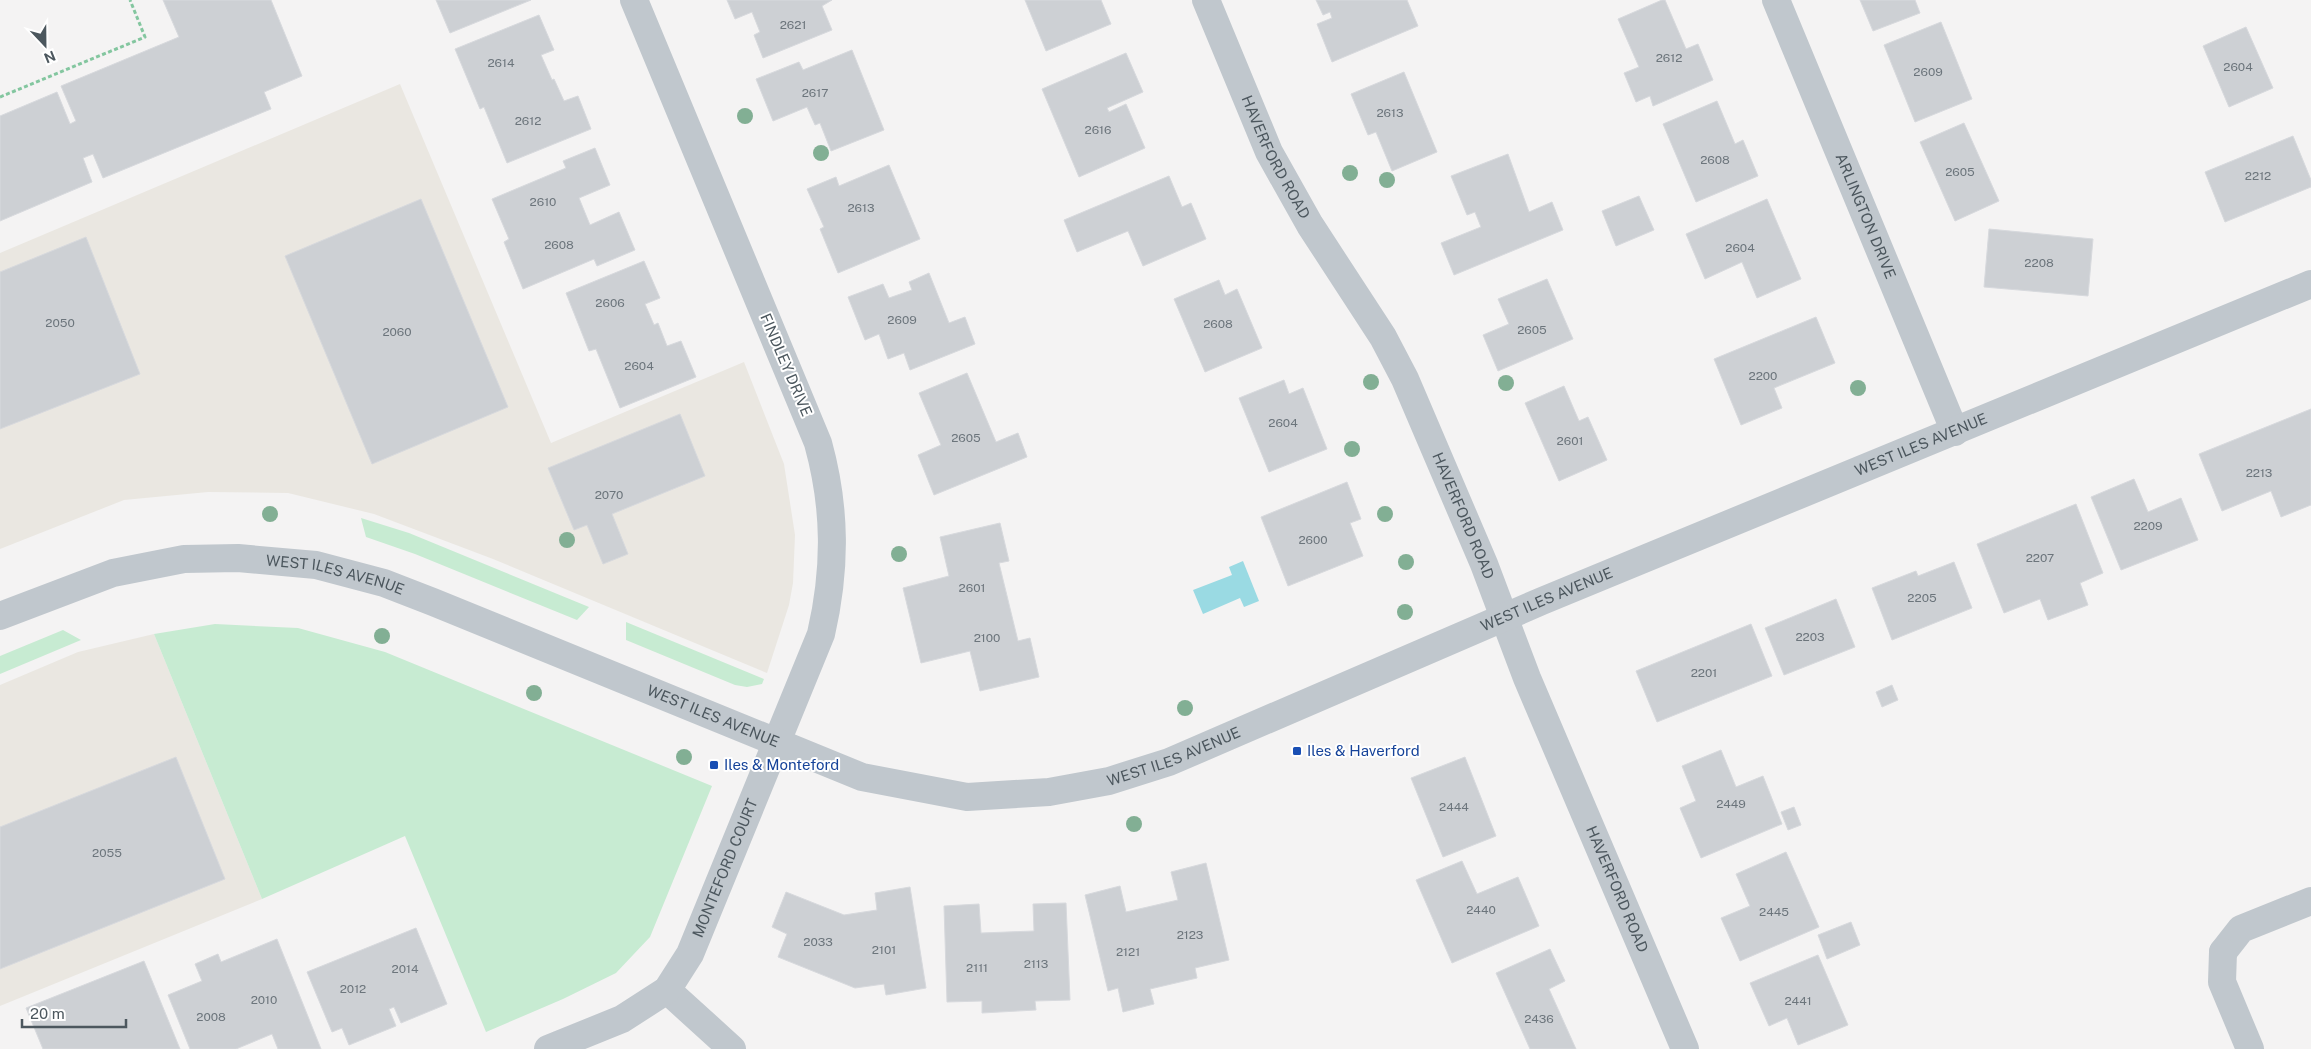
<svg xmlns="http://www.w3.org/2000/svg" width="2311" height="1049" font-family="'Public Sans',sans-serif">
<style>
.commercial{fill:#eae7e1}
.green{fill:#c7ebd2}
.water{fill:#9adae3}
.building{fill:#cdd0d4;stroke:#d7d9dd}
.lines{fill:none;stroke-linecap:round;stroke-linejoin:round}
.path{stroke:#83c69f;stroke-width:3;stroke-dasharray:4 2.5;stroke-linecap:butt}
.minor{stroke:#c0c7cd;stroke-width:28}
.tertiary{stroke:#c0c7cd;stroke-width:28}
.tree{fill:#82af94}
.transit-dot{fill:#1a4fb4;stroke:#fff;stroke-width:2}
.labels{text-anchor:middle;stroke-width:4;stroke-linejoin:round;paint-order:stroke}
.number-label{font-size:12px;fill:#6c757c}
.street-label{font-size:15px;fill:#4c575e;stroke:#fff}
.transit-label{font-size:15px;fill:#164399;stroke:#fff;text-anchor:start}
</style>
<rect width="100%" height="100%" fill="#f4f3f3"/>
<!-- commercial -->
<path class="commercial" d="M400,84L551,443L744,362L784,464L795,535L793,583L789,605L767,673L493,559L374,514L288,493L208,492L124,500L0,549V253Z
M154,634L262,899L0,1006V685L78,652Z"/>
<!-- green -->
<path class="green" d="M361,518L409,533L589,607L577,620L415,554L366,537Z
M626,622L764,679L762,684L747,687L735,685L626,640Z
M215,624L298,628L385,652L712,786L650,937L616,973L563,999L486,1032L405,836L262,899L154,634Z
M63,630L81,640L0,674V656Z"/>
<!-- water -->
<path class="water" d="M1243,561L1259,601L1244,607L1240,598L1203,614L1193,590L1232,575L1229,567Z"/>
<!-- building -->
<path class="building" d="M163,0H271L302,76L264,92L271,109L103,178L93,154L83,158L92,182L0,221V116L57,92L70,124L76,121L61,86L179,37Z
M436,0H531L450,33Z
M727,0H832L822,6L832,30L763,58L754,35L760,32L752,12L735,19Z
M1025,0H1101L1111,24L1046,51Z
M1316,0H1407L1418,26L1332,62L1317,24L1332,18L1330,12L1323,15Z
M1662,0H1665L1686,49L1698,44L1713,80L1653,106L1650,96L1636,102L1624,73L1639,67L1618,19Z
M1860,0H1915L1920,13L1873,31Z
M539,15L554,50L541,55L552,80L554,79L564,101L578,96L591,129L507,163L484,107L480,109L455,49Z
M1941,22L1972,99L1915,122L1884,45Z
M2246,27L2273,88L2229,107L2203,46Z
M852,50L884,130L831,151L820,123L815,125L807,107L773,121L756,79L799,62L803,70Z
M1126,53L1143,92L1107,108L1109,112L1126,104L1145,148L1079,177L1042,89Z
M1404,72L1437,152L1392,171L1376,132L1368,135L1351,94Z
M1717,101L1735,144L1743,140L1758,176L1696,202L1663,124Z
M1964,123L1999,201L1955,221L1920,142Z
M2293,136L2311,180V187L2225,222L2205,172Z
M595,148L610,185L579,198L590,225L619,212L635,250L597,266L594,259L523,289L504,242L509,239L492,199L566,168L563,161Z
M1508,154L1529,212L1552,202L1563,230L1454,275L1441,243L1481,227L1475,212L1467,215L1451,176Z
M889,165L920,239L838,273L820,229L824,227L807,189L836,177L839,186Z
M1169,176L1182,207L1191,203L1206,239L1143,266L1128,231L1077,252L1064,220Z
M1639,196L1654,230L1616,246L1602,211Z
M421,199L508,407L372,464L285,256Z
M1767,199L1801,279L1757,298L1742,262L1705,279L1686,234Z
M1989,229L2093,239L2088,296L1984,287Z
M86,237L140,374L0,429V272Z
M644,261L660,298L645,304L654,325L658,323L667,346L681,341L696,377L620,408L596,349L589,351L566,293Z
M929,273L949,323L965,317L975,344L910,370L904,353L888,359L879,334L865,340L848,297L883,284L889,298L912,290L909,282Z
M1547,279L1573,339L1498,371L1483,335L1509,324L1498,299Z
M1219,280L1225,295L1237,289L1262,348L1205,372L1174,299Z
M1816,317L1835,363L1774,388L1782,408L1741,425L1714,359Z
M967,373L996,442L1018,433L1027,457L934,495L918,455L941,445L919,393Z
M1284,380L1289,394L1303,388L1327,449L1269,472L1239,398Z
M1564,386L1579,421L1588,417L1607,460L1559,481L1525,403Z
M2311,409V505L2281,517L2271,491L2222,511L2199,454Z
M680,414L705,476L612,514L628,554L603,564L587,525L574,530L548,468Z
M2134,479L2148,512L2181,498L2198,540L2121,570L2091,497Z
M1347,482L1361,519L1350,523L1363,556L1288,586L1261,517Z
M2076,504L2103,573L2080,583L2088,605L2048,620L2040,599L2004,613L1977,544Z
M1000,523L1009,561L999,563L1018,641L1030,638L1039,677L980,691L970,651L921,663L903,588L949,576L940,537Z
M1954,562L1972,608L1892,640L1872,588L1916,571L1918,576Z
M1836,599L1855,647L1784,675L1765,628Z
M1751,624L1772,676L1657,722L1636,671Z
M1892,685L1898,700L1882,707L1876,692Z
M1721,750L1736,787L1763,776L1782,824L1701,858L1680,808L1696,801L1682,766Z
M176,757L225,879L0,969V827Z
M1465,757L1496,836L1443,857L1411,778Z
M1794,807L1801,825L1788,830L1781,812Z
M1786,852L1819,927L1740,961L1721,918L1750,906L1736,874Z
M1462,861L1477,894L1518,877L1539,926L1452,963L1416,880Z
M1206,863L1229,960L1195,968L1197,978L1150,989L1154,1004L1123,1012L1118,988L1108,991L1085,895L1120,886L1126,912L1178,900L1171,872Z
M910,887L926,988L886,995L884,984L855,988L778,957L787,934L772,927L786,892L844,915L877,910L875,893Z
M1066,903L1070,1000L1035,1001L1036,1010L982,1013V1001L947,1002L944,906L979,904L981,933L1034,931L1033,904Z
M1851,922L1860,945L1827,959L1818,935Z
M416,928L447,1004L401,1023L394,1007L389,1009L396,1026L349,1045L342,1028L332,1032L307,972Z
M277,939L321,1049H278L272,1034L236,1049H190L168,995L202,981L195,964L218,954L221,962Z
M1550,949L1565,981L1549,989L1576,1049H1530L1496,973Z
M1818,955L1848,1025L1798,1045L1787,1018L1769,1026L1750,983Z
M144,961L180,1049H43L26,1008Z"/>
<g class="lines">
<!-- path -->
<path class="path" d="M0,97L145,37L130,0"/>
<!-- minor -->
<g class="minor">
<path id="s1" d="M1206,0L1269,152L1310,225L1383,337L1405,379L1484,564L1527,678L1685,1049"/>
<path id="s2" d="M1776,0L1955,432"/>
<path d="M2223,952L2241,929L2311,901"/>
<path d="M2223,952L2222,982L2250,1049"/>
<path d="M667,990L732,1049"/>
<path id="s3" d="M548,1049L622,1019L667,990L690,954L821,634C836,569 836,508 818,443L634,0"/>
</g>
<!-- tertiary -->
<path class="tertiary" id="s4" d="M0,616L113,573L184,559L238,558L316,565L384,583L433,602L862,777L967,797L1049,792L1109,781L1169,762L1542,601L2311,284"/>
</g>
<!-- trees -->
<g class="tree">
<circle cx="745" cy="116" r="8"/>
<circle cx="821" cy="153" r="8"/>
<circle cx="1350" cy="173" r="8"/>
<circle cx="1387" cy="180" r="8"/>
<circle cx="1371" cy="382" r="8"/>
<circle cx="1506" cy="383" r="8"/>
<circle cx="1858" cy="388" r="8"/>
<circle cx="1352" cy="449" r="8"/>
<circle cx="270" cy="514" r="8"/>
<circle cx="1385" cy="514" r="8"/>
<circle cx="567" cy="540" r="8"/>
<circle cx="899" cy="554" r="8"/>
<circle cx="1406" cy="562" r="8"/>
<circle cx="1405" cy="612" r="8"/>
<circle cx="382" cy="636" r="8"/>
<circle cx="534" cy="693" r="8"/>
<circle cx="1185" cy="708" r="8"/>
<circle cx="684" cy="757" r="8"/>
<circle cx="1134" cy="824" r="8"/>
</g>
<!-- markers -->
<g class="transit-dot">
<rect x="1292" y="746" width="10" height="10" rx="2.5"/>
<rect x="709" y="760" width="10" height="10" rx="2.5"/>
</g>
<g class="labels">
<!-- number labels -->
<g class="number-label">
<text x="793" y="29">2621</text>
<text x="1669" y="62">2612</text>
<text x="501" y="67">2614</text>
<text x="2238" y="71">2604</text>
<text x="1928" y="76">2609</text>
<text x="815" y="97">2617</text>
<text x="1390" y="117">2613</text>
<text x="528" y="125">2612</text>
<text x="1098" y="134">2616</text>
<text x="1715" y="164">2608</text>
<text x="1960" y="176">2605</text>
<text x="2258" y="180">2212</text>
<text x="543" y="206">2610</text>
<text x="861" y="212">2613</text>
<text x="559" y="249">2608</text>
<text x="1740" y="252">2604</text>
<text x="2039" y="267">2208</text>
<text x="610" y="307">2606</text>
<text x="902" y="324">2609</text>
<text x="60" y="327">2050</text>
<text x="1218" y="328">2608</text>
<text x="1532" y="334">2605</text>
<text x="397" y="336">2060</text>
<text x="639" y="370">2604</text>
<text x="1763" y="380">2200</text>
<text x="1283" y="427">2604</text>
<text x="966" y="442">2605</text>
<text x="1570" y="445">2601</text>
<text x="2259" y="477">2213</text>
<text x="609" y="499">2070</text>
<text x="2148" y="530">2209</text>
<text x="1313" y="544">2600</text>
<text x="2040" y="562">2207</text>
<text x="972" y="592">2601</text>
<text x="1922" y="602">2205</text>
<text x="1810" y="641">2203</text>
<text x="987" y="642">2100</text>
<text x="1704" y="677">2201</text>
<text x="1731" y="808">2449</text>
<text x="1454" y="811">2444</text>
<text x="107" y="857">2055</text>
<text x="1481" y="914">2440</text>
<text x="1774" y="916">2445</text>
<text x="1190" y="939">2123</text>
<text x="818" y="946">2033</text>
<text x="884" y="954">2101</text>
<text x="1128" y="956">2121</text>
<text x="1036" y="968">2113</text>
<text x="977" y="972">2111</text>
<text x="405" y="973">2014</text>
<text x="353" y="993">2012</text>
<text x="264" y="1004">2010</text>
<text x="1798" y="1005">2441</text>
<text x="211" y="1021">2008</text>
<text x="1539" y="1023">2436</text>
</g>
<!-- street labels -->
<g class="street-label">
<text dy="5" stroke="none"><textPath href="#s1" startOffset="172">HAVERFORD ROAD</textPath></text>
<text dy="5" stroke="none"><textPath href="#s2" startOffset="234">ARLINGTON DRIVE</textPath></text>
<text transform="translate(786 365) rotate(67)" y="5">FINDLEY DRIVE</text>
<text dy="5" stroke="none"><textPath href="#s4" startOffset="2041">WEST ILES AVENUE</textPath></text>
<text dy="5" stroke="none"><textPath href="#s1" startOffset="578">HAVERFORD ROAD</textPath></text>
<text dy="5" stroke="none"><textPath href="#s4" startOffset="346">WEST ILES AVENUE</textPath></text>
<text dy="5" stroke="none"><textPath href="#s4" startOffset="1636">WEST ILES AVENUE</textPath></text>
<text dy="5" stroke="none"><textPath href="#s4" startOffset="751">WEST ILES AVENUE</textPath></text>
<text dy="5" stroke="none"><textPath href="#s4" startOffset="1231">WEST ILES AVENUE</textPath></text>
<text dy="5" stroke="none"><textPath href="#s3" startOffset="269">MONTEFORD COURT</textPath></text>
<text dy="5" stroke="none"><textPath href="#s1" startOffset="982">HAVERFORD ROAD</textPath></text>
</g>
<!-- transit labels -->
<g class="transit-label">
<text x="1307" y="756">Iles &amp; Haverford</text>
<text x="724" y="770">Iles &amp; Monteford</text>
</g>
</g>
<!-- north arrow -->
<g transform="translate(45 45) rotate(158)" stroke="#ffffff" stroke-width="4" paint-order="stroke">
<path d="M0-4L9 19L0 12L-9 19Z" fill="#4c575e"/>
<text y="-8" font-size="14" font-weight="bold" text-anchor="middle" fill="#4c575e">N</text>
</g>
<!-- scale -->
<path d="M22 1019v8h104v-8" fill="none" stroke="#4c575e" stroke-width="2.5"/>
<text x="30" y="1019" font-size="15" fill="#4c575e" stroke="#ffffff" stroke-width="4" paint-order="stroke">20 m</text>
</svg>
